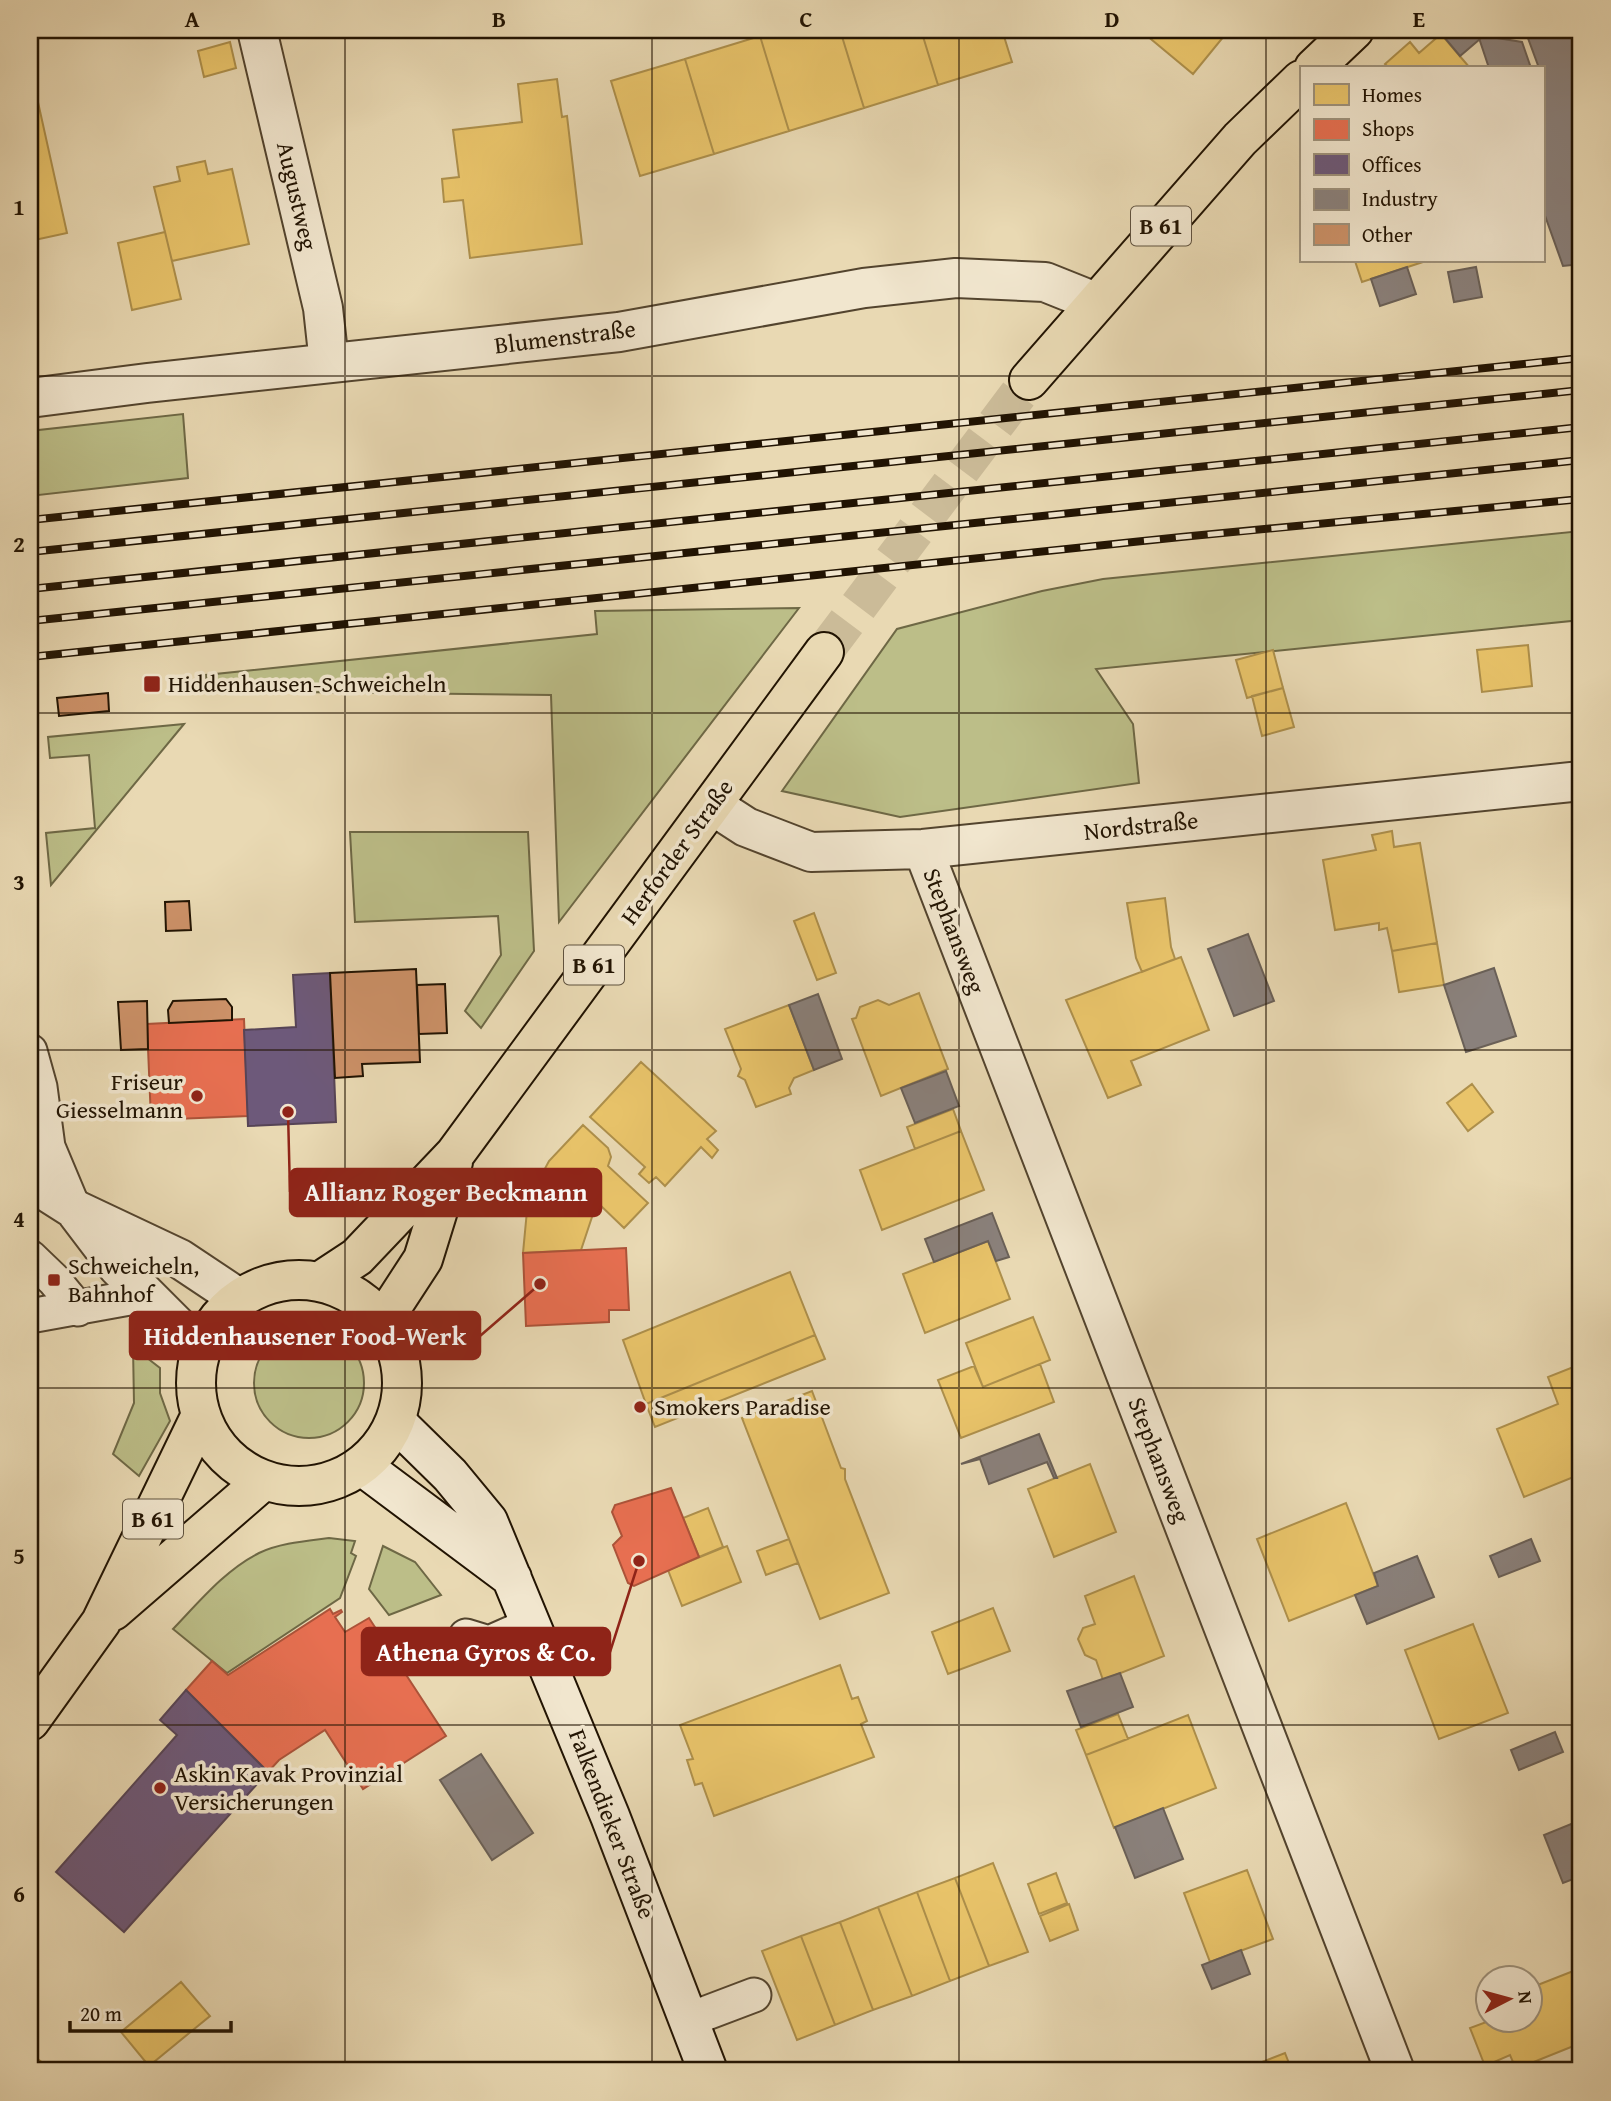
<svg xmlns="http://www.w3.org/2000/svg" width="1611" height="2101" font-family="'Gentium Book Plus',serif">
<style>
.green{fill:#bcbe88;stroke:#6e6845;stroke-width:2}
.homes{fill:#e9c46a;stroke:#ad8f4b;stroke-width:2}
.shops{fill:#e76f51;stroke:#ac5339;stroke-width:2}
.offices{fill:#6d597a;stroke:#564456;stroke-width:2}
.industry{fill:#8a817c;stroke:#6a6057;stroke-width:2}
.building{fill:#cc9168;stroke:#211302;stroke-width:2}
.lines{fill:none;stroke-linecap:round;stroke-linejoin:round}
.primary-tunnel{stroke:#cbbb98;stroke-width:38;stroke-dasharray:38 19;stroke-linecap:butt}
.lane-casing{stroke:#53442e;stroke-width:37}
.street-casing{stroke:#53442e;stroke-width:42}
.secondary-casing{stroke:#211302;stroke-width:42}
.primary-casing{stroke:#211302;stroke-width:42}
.lane{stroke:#f1e6ce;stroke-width:33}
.street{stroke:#f1e6ce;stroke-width:38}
.secondary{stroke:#f1e6ce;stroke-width:38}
.primary{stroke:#e9d9b3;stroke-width:38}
.rail-casing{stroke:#211302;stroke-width:8}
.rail{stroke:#f1e6ce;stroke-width:5;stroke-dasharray:16;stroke-linecap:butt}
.grid{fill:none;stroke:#211302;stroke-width:2;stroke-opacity:0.55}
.poi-dot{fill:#8f2418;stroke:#f1e6ce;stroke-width:2.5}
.labels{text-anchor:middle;stroke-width:7;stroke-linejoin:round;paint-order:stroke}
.shield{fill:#f1e6ce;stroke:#5f523f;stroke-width:2}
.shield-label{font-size:23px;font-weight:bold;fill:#211302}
.street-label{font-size:24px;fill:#211302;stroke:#f1e6ce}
.poi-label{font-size:24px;fill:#211302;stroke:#f1e6ce;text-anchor:start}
.leader{fill:none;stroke:#8f2418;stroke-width:2.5}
.callout-dot{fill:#8f2418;stroke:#f1e6ce;stroke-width:2.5}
.callout{fill:#8f2418;stroke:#8f2418;stroke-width:2.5}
.callout-label{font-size:26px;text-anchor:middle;font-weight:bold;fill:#fff}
.neatline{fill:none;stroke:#211302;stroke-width:2.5}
.grid-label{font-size:23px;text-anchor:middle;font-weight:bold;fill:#211302}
</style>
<rect width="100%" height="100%" fill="#e9d9b3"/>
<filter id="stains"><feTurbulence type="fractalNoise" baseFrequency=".00286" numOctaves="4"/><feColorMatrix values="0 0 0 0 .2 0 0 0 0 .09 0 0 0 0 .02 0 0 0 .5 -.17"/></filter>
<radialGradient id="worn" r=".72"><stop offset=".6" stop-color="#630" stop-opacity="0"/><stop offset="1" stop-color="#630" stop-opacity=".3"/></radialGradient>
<!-- green -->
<path class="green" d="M183,414L188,478L30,496V431Z
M1581,531V620L1096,669L1133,724L1139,783L900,817L782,791L897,629L1042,591L1103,579Z
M799,608L559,922L551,695L207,691L206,675L597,634L595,611Z
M184,724L51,885L46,833L95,828L89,755L50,758L48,737Z
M350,832H528L534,951L481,1028L465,1011L501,955L498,916L355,922Z
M254 1383a55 55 0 1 1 110 0a55 55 0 1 1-110 0Z
M133,1347L160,1368V1393L170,1421L139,1476L113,1454L134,1403Z
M329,1538L355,1541L351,1553L356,1556L340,1598L227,1673L173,1629C199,1602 225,1570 259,1553C280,1543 306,1541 329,1538Z
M383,1546L415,1562L441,1595L389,1615L369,1589Z"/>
<!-- homes -->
<path class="homes" d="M780,30H840L864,108L789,131L760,36Z
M840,30H921L938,85L864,108Z
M921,30H1002L1012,62L938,85Z
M1140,30H1229L1193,74Z
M1441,34L1470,68H1389L1385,64L1410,42L1419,53Z
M760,36L789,131L714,154L685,59Z
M230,42L236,68L204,77L198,51Z
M685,59L714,154L640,176L611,81Z
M30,66L67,233L30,241Z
M557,79L562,117L567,116L582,244L470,258L463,200L444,202L442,179L459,177L453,130L522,122L518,84Z
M205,161L208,174L232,169L249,244L172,261L154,187L180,181L177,167Z
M165,232L181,299L132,310L118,243Z
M1355,261H1426L1362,282Z
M1528,645L1532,686L1482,692L1477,650Z
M1273,650L1283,688L1247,698L1236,660Z
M1283,688L1294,727L1262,736L1252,696Z
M1392,831L1394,847L1420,843L1437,943L1392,951L1387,928L1379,930V923L1335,930L1323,860L1376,850L1372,835Z
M1165,898L1171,947L1175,959L1142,972L1136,958L1127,903Z
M814,913L836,973L817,980L794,921Z
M1437,943L1444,985L1399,992L1392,951Z
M1181,957L1209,1030L1131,1061L1141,1085L1108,1098L1066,1000Z
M919,993L948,1069L881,1096L852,1019L856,1018L860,1007L878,1000L889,1005Z
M789,1005L814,1070L794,1078L789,1088L791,1094L756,1107L745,1080L738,1076L741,1069L725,1029Z
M641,1062L716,1131L707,1139L718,1150L712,1158L701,1147L665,1186L656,1177L649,1183L639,1174L645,1167L590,1117Z
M1472,1084L1493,1112L1468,1131L1447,1103Z
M953,1109L961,1131L915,1149L907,1127Z
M583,1125L608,1148L611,1157L608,1166L648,1203L624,1228L597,1202L581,1250L523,1253L528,1200L549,1161Z
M961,1131L984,1190L882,1230L860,1170Z
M988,1241L1010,1299L925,1333L903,1274Z
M790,1272L815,1335L646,1404L623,1340Z
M1033,1317L1050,1360L983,1387L966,1343Z
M815,1335L825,1359L655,1427L646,1404Z
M1040,1364L1054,1402L961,1438L938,1380L974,1366L983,1387Z
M1581,1364V1474L1524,1497L1497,1429L1558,1404L1548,1377Z
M812,1391L841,1468L845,1469V1479L889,1593L820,1619L742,1418Z
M1090,1464L1116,1532L1054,1557L1028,1489Z
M1346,1503L1378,1586L1289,1621L1257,1539Z
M708,1508L723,1547L699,1557L683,1518Z
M789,1539L798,1563L766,1575L757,1551Z
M727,1546L741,1582L682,1606L668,1570Z
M1134,1576L1164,1656L1103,1680L1096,1660L1085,1655L1078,1639L1083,1628L1095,1624L1085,1596Z
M993,1608L1010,1651L948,1674L932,1632Z
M1473,1624L1508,1713L1439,1739L1405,1650Z
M840,1665L852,1699L858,1697L867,1721L861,1724L874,1757L714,1816L702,1783L695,1785L687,1760L693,1759L680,1725Z
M1118,1714L1128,1739L1086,1755L1076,1730Z
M1188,1715L1216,1788L1114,1828L1086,1755Z
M993,1863L1028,1952L989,1966L955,1878Z
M1247,1870L1273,1939L1210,1962L1184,1893Z
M1056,1873L1067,1903L1039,1914L1028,1884Z
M955,1878L989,1966L950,1981L917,1892Z
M917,1892L950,1981L912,1996L878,1907Z
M1069,1904L1078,1930L1050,1941L1040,1916Z
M878,1907L912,1996L873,2010L840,1922Z
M840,1922L873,2010L835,2025L801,1936Z
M801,1936L835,2025L797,2040L762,1951Z
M1581,1968V2043L1516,2069L1510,2055L1485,2066L1470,2028L1489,2021H1530V1988Z
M181,1982L210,2016L149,2066L121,2032Z
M1285,2053L1292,2071H1250L1249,2067Z
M31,2054L51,2069L49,2071H30Z"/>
<!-- shops -->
<path class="shops" d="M244,1019L248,1116L151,1120L147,1024Z
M626,1248L629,1310H609V1322L526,1326L523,1253Z
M671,1488L699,1557L634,1586L628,1583L613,1545L622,1536L612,1512L615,1505Z
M330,1609L333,1614L341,1610L342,1612L335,1617L345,1632L369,1618L446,1736L363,1789L325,1730L279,1760L268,1772L186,1690L212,1661L228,1675Z"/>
<!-- offices -->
<path class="offices" d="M330,973L336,1122L248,1126L244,1030L296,1027L293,975Z
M186,1690L268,1772L124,1932L56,1872L177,1735L160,1720Z"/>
<!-- industry -->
<path class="industry" d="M1453,30H1476L1480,39L1460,56L1444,37Z
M1525,30H1581V264L1563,266L1543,210V68H1539Z
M1478,35L1522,42L1531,68H1489Z
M1407,267L1416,294L1380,306L1371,279Z
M1476,267L1482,297L1454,302L1448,272Z
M1248,934L1274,1001L1234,1016L1208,949Z
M1494,968L1516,1036L1466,1052L1444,985Z
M818,994L842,1059L814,1070L789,1005Z
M946,1071L959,1106L915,1123L901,1088Z
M992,1213L1009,1257L996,1261L988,1241L934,1262L925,1239Z
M1039,1434L1057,1478H1054L1047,1462L989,1484L980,1459L961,1464Z
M1531,1539L1540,1561L1499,1577L1490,1556Z
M1417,1556L1434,1597L1367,1624L1355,1595L1378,1586L1374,1573Z
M1120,1673L1133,1707L1081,1727L1067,1691Z
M1555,1732L1563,1752L1519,1770L1511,1750Z
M481,1754L533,1833L492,1860L440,1780Z
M1163,1808L1183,1859L1135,1878L1115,1827Z
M1581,1820V1876L1563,1883L1544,1835Z
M1241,1950L1250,1974L1212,1989L1202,1965Z"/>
<!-- building -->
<path class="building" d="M108,693L109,711L59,716L57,698Z
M189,901L191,930L166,931L165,902Z
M416,969L420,1062L362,1064L363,1076L335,1078L330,973Z
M445,984L447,1033L419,1034L417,985Z
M226,999L232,1007V1020L169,1023L168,1010L173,1001Z
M147,1001L148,1049L121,1050L118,1002Z"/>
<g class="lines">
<!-- primary-tunnel -->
<path class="primary-tunnel" d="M824,652L1029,380"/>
<!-- lane casing -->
<g class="lane-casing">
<path id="lane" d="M30,1051L40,1087L48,1147L74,1209
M30,1257L54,1280L78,1309
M30,1316L146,1295
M466,1636L489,1643L532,1624
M688,2020L754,1995"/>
</g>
<!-- street casing -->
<g class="street-casing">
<path id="street" d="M257,30L323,308L329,363
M30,398L147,383L619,332L864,288L956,278L1045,282L1095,302
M712,805L746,827L811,852L923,849L1581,781
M923,849L1395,2071
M30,1181L74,1209L180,1259L240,1299
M77,1213L118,1267L201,1350"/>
</g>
<!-- secondary casing -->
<g class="secondary-casing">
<path id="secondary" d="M396,1422L450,1475L488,1521L610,1816L708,2071
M362,1466L512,1578"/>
</g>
<!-- primary casing -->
<g class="primary-casing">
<path id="primary" d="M1314,68L1354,30
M1029,380L1240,139L1301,80
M196 1383a103 103 0 1 1 206 0a103 103 0 1 1-206 0Z
M319,1282L357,1257L455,1154L824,652
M382,1322L423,1259L453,1162
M113,1611L263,1481
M30,1721L101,1622L201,1415"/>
</g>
<!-- lane -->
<use href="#lane" class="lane"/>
<!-- street -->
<use href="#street" class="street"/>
<!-- secondary -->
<use href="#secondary" class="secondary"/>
<!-- primary -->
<use href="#primary" class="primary"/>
<!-- rail casing -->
<g class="rail-casing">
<path id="rail" d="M30,520L1581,358
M30,552L1581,390
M30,589L1581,427
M30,621L1581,460
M30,657L1181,537L1581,499"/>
</g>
<!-- rail -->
<use href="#rail" class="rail"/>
</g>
<!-- grid -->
<path class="grid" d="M345,30V2071M652,30V2071M959,30V2071M1266,30V2071M30,376H1581M30,713H1581M30,1050H1581M30,1388H1581M30,1725H1581"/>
<!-- markers -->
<g class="poi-dot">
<rect x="143" y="675" width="18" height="18" rx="3.5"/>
<circle cx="197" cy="1096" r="7"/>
<rect x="47" y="1273" width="14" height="14" rx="3.5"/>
<circle cx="640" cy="1407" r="7"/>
<circle cx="160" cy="1788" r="7"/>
</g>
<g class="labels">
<!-- shield labels -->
<g class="shield">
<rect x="1131" y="206.5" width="60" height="39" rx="5"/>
<rect x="564" y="945.5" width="60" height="39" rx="5"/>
<rect x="123" y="1499.5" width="60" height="39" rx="5"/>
</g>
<g class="shield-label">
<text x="1161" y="234">B 61</text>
<text x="594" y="973">B 61</text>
<text x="153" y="1527">B 61</text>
</g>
<!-- street labels -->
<g class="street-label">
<text transform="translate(297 196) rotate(77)" y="8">Augustweg</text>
<text transform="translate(565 337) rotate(-7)" y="8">Blumenstraße</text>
<text transform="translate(1141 826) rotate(-6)" y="8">Nordstraße</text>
<text transform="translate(677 852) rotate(-54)" y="8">Herforder Straße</text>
<text transform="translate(954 931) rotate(69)" y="8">Stephansweg</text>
<text transform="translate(1159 1460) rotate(69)" y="8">Stephansweg</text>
<text transform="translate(612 1824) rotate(69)" y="8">Falkendieker Straße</text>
</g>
<!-- poi labels -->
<g class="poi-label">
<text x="168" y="692">Hiddenhausen-Schweicheln</text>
<text x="183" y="1090" text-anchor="end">Friseur<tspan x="183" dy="28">Giesselmann</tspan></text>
<text x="68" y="1274">Schweicheln,<tspan x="68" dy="28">Bahnhof</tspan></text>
<text x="654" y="1415">Smokers Paradise</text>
<text x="174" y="1782">Askin Kavak Provinzial<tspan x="174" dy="28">Versicherungen</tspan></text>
</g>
</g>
<!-- callouts -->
<path class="leader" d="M288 1112L290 1192M540 1284L480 1336M639 1561L610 1652"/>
<g class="callout-dot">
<circle cx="288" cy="1112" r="7"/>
<circle cx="540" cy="1284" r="7"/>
<circle cx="639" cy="1561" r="7"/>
</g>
<g class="callout">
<rect x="290" y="1169" width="311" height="47" rx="7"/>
<rect x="130" y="1312" width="350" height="47" rx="7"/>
<rect x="362" y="1628" width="248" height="47" rx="7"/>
</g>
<g class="callout-label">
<text x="446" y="1201">Allianz Roger Beckmann</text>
<text x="305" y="1345">Hiddenhausener Food-Werk</text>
<text x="486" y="1661">Athena Gyros &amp; Co.</text>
</g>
<!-- margin -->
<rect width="1611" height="2101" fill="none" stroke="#e9d9b3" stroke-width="77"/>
<!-- legend -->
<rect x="1300" y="66" width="245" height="196" fill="#f1e6ce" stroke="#9e927c" stroke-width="2"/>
<rect x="1314" y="84" width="35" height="21" fill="#e9c46a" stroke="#9e927c" stroke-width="2"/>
<text x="1362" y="102" font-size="21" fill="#211302">Homes</text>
<rect x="1314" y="119" width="35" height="21" fill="#e76f51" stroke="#9e927c" stroke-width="2"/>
<text x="1362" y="136" font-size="21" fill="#211302">Shops</text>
<rect x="1314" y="154" width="35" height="21" fill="#6d597a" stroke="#9e927c" stroke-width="2"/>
<text x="1362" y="172" font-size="21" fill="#211302">Offices</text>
<rect x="1314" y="189" width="35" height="21" fill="#8a817c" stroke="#9e927c" stroke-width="2"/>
<text x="1362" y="206" font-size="21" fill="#211302">Industry</text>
<rect x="1314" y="224" width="35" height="21" fill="#cc9168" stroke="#9e927c" stroke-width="2"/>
<text x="1362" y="242" font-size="21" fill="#211302">Other</text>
<!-- north arrow -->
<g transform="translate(1509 1999) rotate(84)"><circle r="33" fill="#f1e6ce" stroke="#9e927c" stroke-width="2"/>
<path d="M0-5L12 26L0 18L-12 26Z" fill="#8f2418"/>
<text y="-10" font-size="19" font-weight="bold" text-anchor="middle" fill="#211302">N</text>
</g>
<!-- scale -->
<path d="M70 2021v10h161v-10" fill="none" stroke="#211302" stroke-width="3.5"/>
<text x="80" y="2021" font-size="21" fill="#211302" stroke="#f1e6ce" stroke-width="5" paint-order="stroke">20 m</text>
<rect x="38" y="38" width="1534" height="2024" class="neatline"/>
<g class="grid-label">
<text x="192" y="27">A</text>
<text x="499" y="27">B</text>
<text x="806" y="27">C</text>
<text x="1112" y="27">D</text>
<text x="1419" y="27">E</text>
<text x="19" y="215">1</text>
<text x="19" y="552">2</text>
<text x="19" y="890">3</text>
<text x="19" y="1227">4</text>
<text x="19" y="1564">5</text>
<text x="19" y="1902">6</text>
</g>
<rect width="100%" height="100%" filter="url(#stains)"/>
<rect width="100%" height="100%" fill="url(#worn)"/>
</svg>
